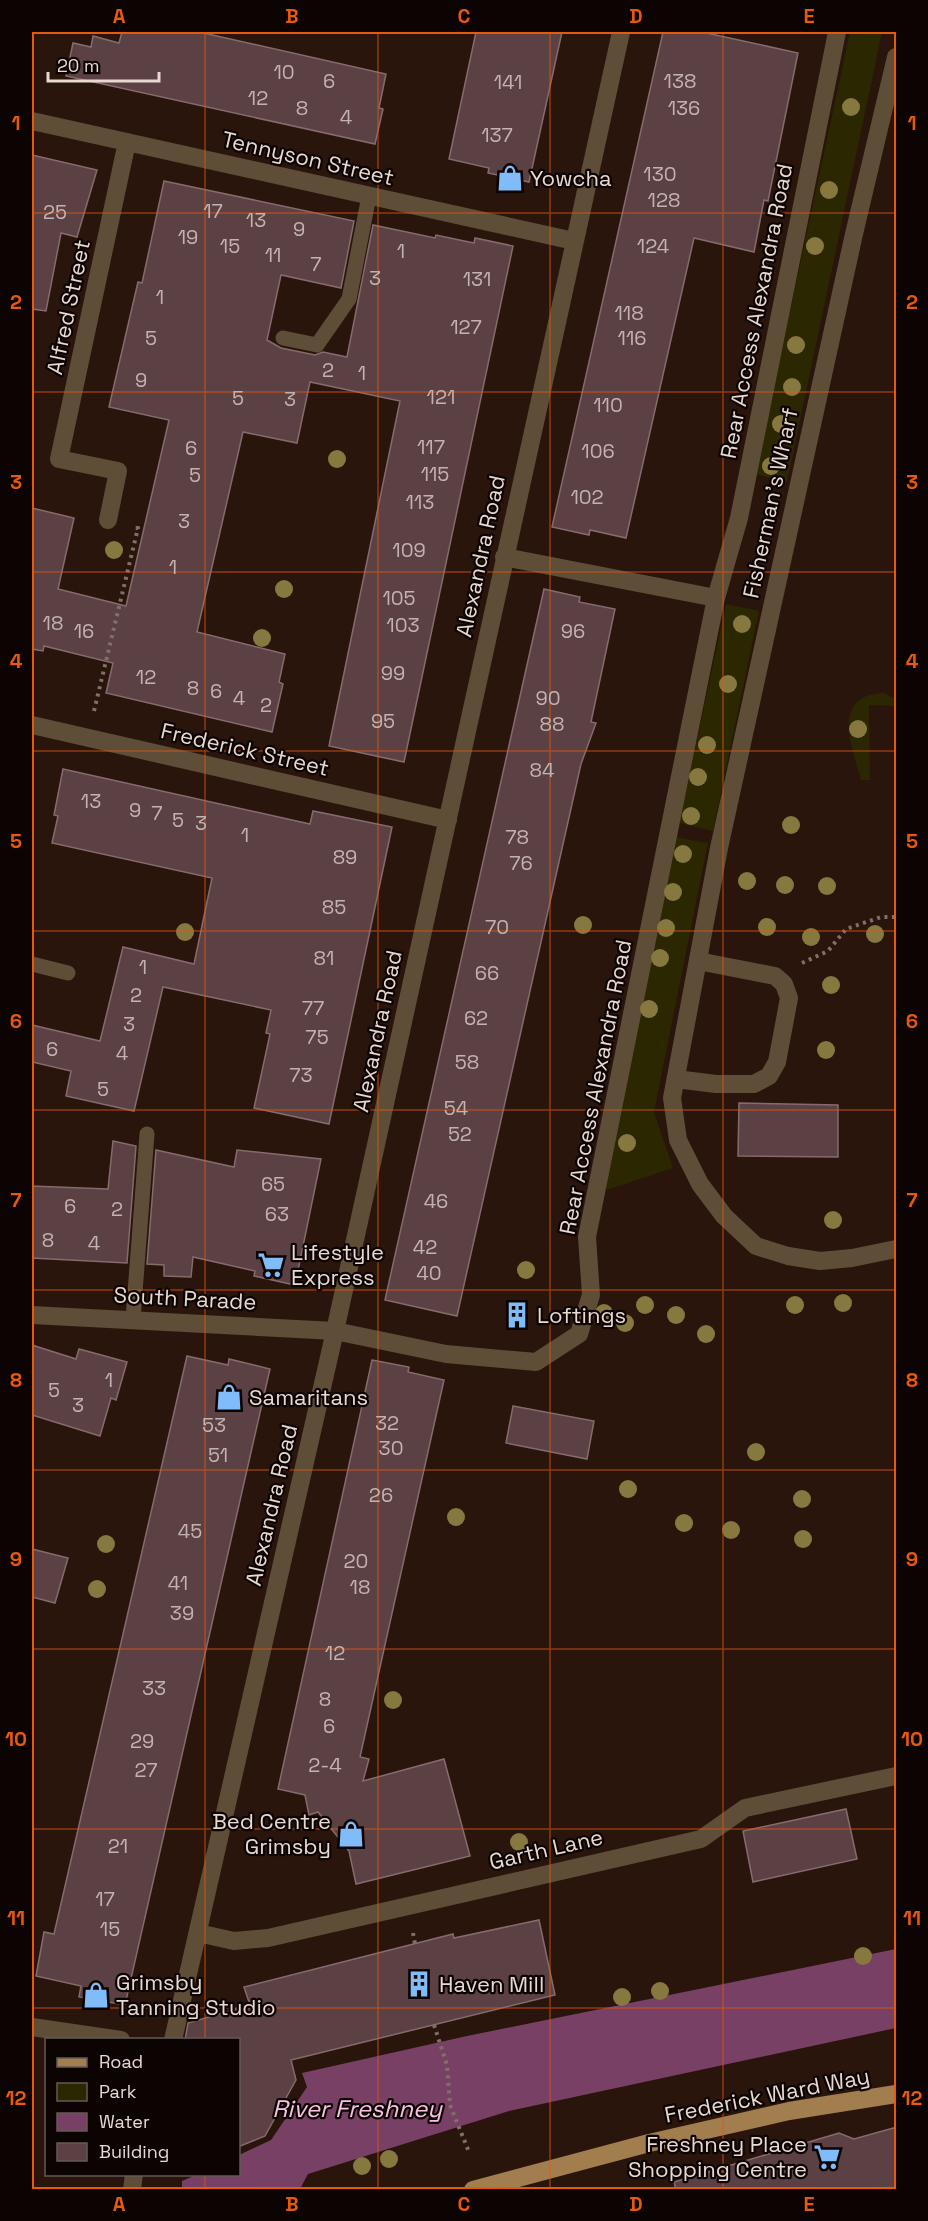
<svg xmlns="http://www.w3.org/2000/svg" width="928" height="2221" font-family="'Space Grotesk',sans-serif">
<style>
.green{fill:#2b2700}
.water{fill:#784064}
.building{fill:#5c4144;stroke:#876a6d;stroke-width:1.5}
.lines{fill:none;stroke-linecap:round;stroke-linejoin:round}
.path{stroke:#827068;stroke-width:4;stroke-dasharray:3 4.5;stroke-linecap:butt}
.lane{stroke:#5e4d37;stroke-width:15}
.street{stroke:#5e4d37;stroke-width:18}
.primary{stroke:#a27e4f;stroke-width:18}
.tree{fill:#86783e}
.grid{fill:none;stroke:#e8590c;stroke-width:1.5;stroke-opacity:0.55}
.labels{text-anchor:middle;stroke-width:4.5;stroke-linejoin:round;paint-order:stroke}
.number-label{font-size:20px;fill:#c4b2ae}
.street-label{font-size:22px;fill:#e7d8d2;stroke:#0c0402}
.poi-label{font-size:22px;fill:#e7d8d2;stroke:#0c0402;text-anchor:start}
.water-label{font-size:24px;font-style:italic;fill:#f7c2e1;stroke:#0c0402}
.neatline{fill:none;stroke:#e8590c;stroke-width:2}
.grid-label{font-size:20px;text-anchor:middle;font-weight:bold;fill:#e8590c}
</style>
<rect width="100%" height="100%" fill="#29150c"/>
<!-- green -->
<path class="green" d="M850,32H882L787,482L755,474Z
M726,604L759,611L713,831L679,823Z
M884,693L894,698L896,706L869,705L870,780H861C852,746 830,695 884,693Z
M675,837L708,843L654,1112L673,1168L607,1190L604,1181Z"/>
<!-- water -->
<path class="water" d="M896,1949V2028L509,2111L308,2174L300,2189H182V2181L196,2175L238,2174L239,2155L271,2140L307,2087L302,2073L467,2036Z"/>
<!-- building -->
<path class="building" d="M122,32H199L386,74L379,108L383,109L375,144L66,76L73,43L91,47L93,36L119,43Z
M476,32H562L529,182L488,173L489,168L449,159Z
M663,32H702L798,53L768,201L764,200L754,252L694,238L626,538L590,530L589,535L552,527Z
M32,155L97,170L77,237L61,233L46,311L32,309Z
M164,181L354,221L341,288L281,275L267,340L281,348L315,355L323,352L347,357L373,225L435,238L436,235L474,243L475,238L513,246L404,762L329,746L400,401L310,382L297,443L243,432L197,632L285,654L279,682L283,684L272,732L106,693L113,663L44,646L43,651L32,649V508L74,518L58,589L126,606L169,420L109,407L138,282L142,283Z
M544,589L580,597L579,602L615,609L591,722L596,723L581,764L457,1316L385,1300Z
M63,769L310,824L313,811L392,827L329,1124L254,1108L270,1034L266,1033L271,1010L163,987L134,1111L66,1096L71,1071L32,1062V1025L100,1041L123,947L194,964L212,878L52,843L58,816L54,815Z
M739,1103L838,1105V1157L738,1156Z
M113,1141L136,1146L127,1263L32,1258V1186L108,1189Z
M156,1150L234,1167L237,1150L321,1159L295,1285L254,1276L255,1271L193,1257L191,1277L164,1276V1265L147,1264Z
M32,1345L76,1359L79,1349L127,1362L116,1400L111,1398L100,1436L32,1415Z
M187,1356L228,1365L229,1359L270,1369L125,2005L79,1997L81,1986L36,1976L44,1932L54,1934Z
M372,1360L409,1367L408,1372L444,1380L360,1757L369,1759L363,1781L444,1759L470,1856L356,1884L349,1851L318,1812L309,1815L305,1795L278,1789Z
M513,1406L594,1421L587,1459L506,1443Z
M32,1549L68,1558L55,1603L32,1597Z
M846,1809L857,1859L753,1882L743,1831Z
M539,1920L555,1995L291,2060L296,2080L265,2136L238,2147V2040H185L188,2023L250,2005L244,1987L453,1934L454,1938Z
M897,2127V2190H676L674,2182L839,2133L854,2139Z"/>
<g class="lines">
<!-- path -->
<path class="path" d="M94,711L138,528H135
M802,963L828,951L846,929L881,917H896
M413,1933L415,1944
M434,2025L447,2065L450,2105L469,2152"/>
<!-- lane -->
<path class="lane" d="M283,338L317,345L349,299L369,196
M32,964L68,973
M133,1319L147,1134"/>
<!-- street -->
<path class="street" d="M896,57L854,234L719,848L672,1098L678,1140L700,1184L724,1216L756,1246L788,1256L820,1261L852,1258L896,1249
M32,121L574,241
M108,520L118,471L59,459L127,142
M716,598L739,518L837,32
M32,725L448,820
M676,1079L716,1084H754L769,1076L777,1062L789,998L784,984L775,976L698,961
M32,1315L335,1331L446,1354L536,1362L579,1334L591,1295L587,1237L716,598L504,557
M198,1933L234,1941L268,1938L701,1839L745,1808L896,1776
M32,2027L121,2040
M173,2040L335,1331L621,32
M132,2190L134,2174"/>
<!-- primary -->
<path class="primary" d="M473,2190L649,2143L789,2111L896,2094"/>
</g>
<!-- trees -->
<g class="tree">
<circle cx="851" cy="107" r="9"/>
<circle cx="829" cy="190" r="9"/>
<circle cx="815" cy="246" r="9"/>
<circle cx="796" cy="345" r="9"/>
<circle cx="792" cy="387" r="9"/>
<circle cx="781" cy="424" r="9"/>
<circle cx="337" cy="459" r="9"/>
<circle cx="771" cy="466" r="9"/>
<circle cx="114" cy="550" r="9"/>
<circle cx="284" cy="589" r="9"/>
<circle cx="742" cy="624" r="9"/>
<circle cx="262" cy="638" r="9"/>
<circle cx="728" cy="684" r="9"/>
<circle cx="858" cy="729" r="9"/>
<circle cx="707" cy="745" r="9"/>
<circle cx="698" cy="777" r="9"/>
<circle cx="691" cy="816" r="9"/>
<circle cx="791" cy="825" r="9"/>
<circle cx="683" cy="854" r="9"/>
<circle cx="747" cy="881" r="9"/>
<circle cx="785" cy="885" r="9"/>
<circle cx="827" cy="886" r="9"/>
<circle cx="673" cy="892" r="9"/>
<circle cx="583" cy="925" r="9"/>
<circle cx="767" cy="927" r="9"/>
<circle cx="666" cy="928" r="9"/>
<circle cx="185" cy="932" r="9"/>
<circle cx="875" cy="934" r="9"/>
<circle cx="811" cy="937" r="9"/>
<circle cx="660" cy="958" r="9"/>
<circle cx="831" cy="985" r="9"/>
<circle cx="649" cy="1009" r="9"/>
<circle cx="826" cy="1050" r="9"/>
<circle cx="627" cy="1143" r="9"/>
<circle cx="833" cy="1220" r="9"/>
<circle cx="526" cy="1270" r="9"/>
<circle cx="843" cy="1303" r="9"/>
<circle cx="645" cy="1305" r="9"/>
<circle cx="795" cy="1305" r="9"/>
<circle cx="604" cy="1313" r="9"/>
<circle cx="676" cy="1315" r="9"/>
<circle cx="625" cy="1323" r="9"/>
<circle cx="706" cy="1334" r="9"/>
<circle cx="756" cy="1452" r="9"/>
<circle cx="628" cy="1489" r="9"/>
<circle cx="802" cy="1499" r="9"/>
<circle cx="456" cy="1517" r="9"/>
<circle cx="684" cy="1523" r="9"/>
<circle cx="731" cy="1530" r="9"/>
<circle cx="803" cy="1539" r="9"/>
<circle cx="106" cy="1544" r="9"/>
<circle cx="97" cy="1589" r="9"/>
<circle cx="393" cy="1700" r="9"/>
<circle cx="519" cy="1842" r="9"/>
<circle cx="863" cy="1956" r="9"/>
<circle cx="660" cy="1991" r="9"/>
<circle cx="622" cy="1997" r="9"/>
<circle cx="389" cy="2159" r="9"/>
<circle cx="362" cy="2166" r="9"/>
</g>
<!-- grid -->
<path class="grid" d="M205,32V2040M378,32V2190M550,32V2190M723,32V2190M32,213H896M32,392H896M32,572H896M32,751H896M32,931H896M32,1110H896M32,1290H896M32,1470H896M32,1649H896M32,1829H896M32,2008H896M205,2174V2190"/>
<!-- icons -->
<defs>
<g id="shop-bare" transform="scale(2.07)"><path d="M-5-2.5h2.3a2.7 3.5 0 0 1 5.4 0H5L5.5 6h-11ZM-1.5-2.5h3a1.5 2.3 0 0 0-3 0Z" fill="#81bcfa" stroke="#0c0402" stroke-width="2.5" paint-order="stroke"/></g>
<g id="supermarket-bare" transform="scale(2.07)"><path d="M-6-5.5h2.5l.6 2H6L4.5 2H-2.5L-4.4-4H-6ZM-1.5 3.2a1.3 1.3 0 1 0 .1 0ZM3 3.2a1.3 1.3 0 1 0 .1 0Z" fill="#81bcfa" stroke="#0c0402" stroke-width="2.5" paint-order="stroke"/></g>
<g id="building-bare" transform="scale(2.07)"><path d="M-4-6H4V6H1V3H-1V6H-4ZM-2.5-4.3h1.7v1.8h-1.7ZM.8-4.3h1.7v1.8H.8ZM-2.5-1h1.7V.8h-1.7ZM.8-1h1.7V.8H.8Z" fill="#81bcfa" stroke="#0c0402" stroke-width="2.5" paint-order="stroke"/></g>
</defs>
<g fill-rule="evenodd">
<use href="#shop-bare" x="510" y="178"/>
<use href="#supermarket-bare" x="271" y="1265"/>
<use href="#building-bare" x="517" y="1315"/>
<use href="#shop-bare" x="229" y="1397"/>
<use href="#shop-bare" x="351" y="1834"/>
<use href="#building-bare" x="419" y="1984"/>
<use href="#shop-bare" x="96" y="1995"/>
<use href="#supermarket-bare" x="827" y="2157"/>
</g>
<g class="labels">
<!-- number labels -->
<g class="number-label">
<text x="284" y="79">10</text>
<text x="329" y="88">6</text>
<text x="680" y="88">138</text>
<text x="508" y="89">141</text>
<text x="258" y="105">12</text>
<text x="302" y="115">8</text>
<text x="684" y="115">136</text>
<text x="346" y="124">4</text>
<text x="497" y="142">137</text>
<text x="660" y="181">130</text>
<text x="664" y="207">128</text>
<text x="213" y="218">17</text>
<text x="55" y="219">25</text>
<text x="256" y="227">13</text>
<text x="299" y="236">9</text>
<text x="188" y="244">19</text>
<text x="230" y="253">15</text>
<text x="653" y="253">124</text>
<text x="401" y="258">1</text>
<text x="273" y="262">11</text>
<text x="316" y="271">7</text>
<text x="375" y="285">3</text>
<text x="477" y="286">131</text>
<text x="160" y="304">1</text>
<text x="629" y="320">118</text>
<text x="466" y="334">127</text>
<text x="151" y="345">5</text>
<text x="632" y="345">116</text>
<text x="328" y="377">2</text>
<text x="362" y="380">1</text>
<text x="141" y="387">9</text>
<text x="441" y="404">121</text>
<text x="238" y="405">5</text>
<text x="290" y="406">3</text>
<text x="608" y="412">110</text>
<text x="431" y="454">117</text>
<text x="191" y="455">6</text>
<text x="598" y="458">106</text>
<text x="435" y="481">115</text>
<text x="195" y="482">5</text>
<text x="587" y="504">102</text>
<text x="420" y="509">113</text>
<text x="184" y="528">3</text>
<text x="409" y="557">109</text>
<text x="173" y="574">1</text>
<text x="399" y="605">105</text>
<text x="53" y="630">18</text>
<text x="403" y="632">103</text>
<text x="84" y="638">16</text>
<text x="573" y="638">96</text>
<text x="393" y="680">99</text>
<text x="146" y="684">12</text>
<text x="193" y="695">8</text>
<text x="216" y="698">6</text>
<text x="239" y="705">4</text>
<text x="548" y="705">90</text>
<text x="266" y="712">2</text>
<text x="383" y="728">95</text>
<text x="552" y="731">88</text>
<text x="542" y="777">84</text>
<text x="91" y="808">13</text>
<text x="135" y="817">9</text>
<text x="157" y="820">7</text>
<text x="178" y="827">5</text>
<text x="201" y="830">3</text>
<text x="245" y="842">1</text>
<text x="517" y="844">78</text>
<text x="345" y="864">89</text>
<text x="521" y="870">76</text>
<text x="334" y="914">85</text>
<text x="497" y="934">70</text>
<text x="324" y="965">81</text>
<text x="143" y="974">1</text>
<text x="487" y="980">66</text>
<text x="136" y="1002">2</text>
<text x="313" y="1015">77</text>
<text x="476" y="1025">62</text>
<text x="129" y="1031">3</text>
<text x="317" y="1044">75</text>
<text x="52" y="1056">6</text>
<text x="122" y="1060">4</text>
<text x="467" y="1069">58</text>
<text x="301" y="1082">73</text>
<text x="103" y="1096">5</text>
<text x="456" y="1115">54</text>
<text x="460" y="1141">52</text>
<text x="273" y="1191">65</text>
<text x="436" y="1208">46</text>
<text x="70" y="1213">6</text>
<text x="117" y="1216">2</text>
<text x="277" y="1221">63</text>
<text x="48" y="1247">8</text>
<text x="94" y="1250">4</text>
<text x="425" y="1254">42</text>
<text x="429" y="1280">40</text>
<text x="109" y="1387">1</text>
<text x="54" y="1397">5</text>
<text x="78" y="1412">3</text>
<text x="387" y="1430">32</text>
<text x="214" y="1432">53</text>
<text x="391" y="1455">30</text>
<text x="218" y="1462">51</text>
<text x="381" y="1502">26</text>
<text x="190" y="1538">45</text>
<text x="356" y="1568">20</text>
<text x="178" y="1590">41</text>
<text x="360" y="1594">18</text>
<text x="182" y="1620">39</text>
<text x="335" y="1660">12</text>
<text x="154" y="1695">33</text>
<text x="325" y="1706">8</text>
<text x="329" y="1733">6</text>
<text x="142" y="1748">29</text>
<text x="325" y="1772">2-4</text>
<text x="146" y="1777">27</text>
<text x="118" y="1853">21</text>
<text x="105" y="1906">17</text>
<text x="110" y="1936">15</text>
</g>
<!-- street labels -->
<g class="street-label">
<text transform="translate(308 158) rotate(13)" y="8">Tennyson Street</text>
<text transform="translate(68 307) rotate(-78)" y="8">Alfred Street</text>
<text transform="translate(756 311) rotate(-79)" y="8">Rear Access Alexandra Road</text>
<text transform="translate(770 503) rotate(-78)" y="8">Fisherman's Wharf</text>
<text transform="translate(480 556) rotate(-78)" y="8">Alexandra Road</text>
<text transform="translate(245 749) rotate(13)" y="8">Frederick Street</text>
<text transform="translate(377 1031) rotate(-78)" y="8">Alexandra Road</text>
<text transform="translate(595 1087) rotate(-79)" y="8">Rear Access Alexandra Road</text>
<text transform="translate(185 1298) rotate(3)" y="8">South Parade</text>
<text transform="translate(271 1505) rotate(-77)" y="8">Alexandra Road</text>
<text transform="translate(546 1849) rotate(-13)" y="8">Garth Lane</text>
<text transform="translate(767 2095) rotate(-11)" y="8">Frederick Ward Way</text>
</g>
<!-- poi labels -->
<g class="poi-label">
<text x="530" y="186">Yowcha</text>
<text x="291" y="1260">Lifestyle<tspan x="291" dy="25">Express</tspan></text>
<text x="537" y="1323">Loftings</text>
<text x="249" y="1405">Samaritans</text>
<text x="331" y="1829" text-anchor="end">Bed Centre<tspan x="331" dy="25">Grimsby</tspan></text>
<text x="116" y="1990">Grimsby<tspan x="116" dy="25">Tanning Studio</tspan></text>
<text x="439" y="1992">Haven Mill</text>
<text x="807" y="2152" text-anchor="end">Freshney Place<tspan x="807" dy="25">Shopping Centre</tspan></text>
</g>
<!-- water labels -->
<g class="water-label">
<text x="357" y="2117">River Freshney</text>
</g>
</g>
<!-- border -->
<rect width="928" height="2221" fill="none" stroke="#0c0402" stroke-width="66"/>
<!-- legend -->
<rect x="45" y="2038" width="195" height="138" fill="#0c0402" stroke="#645955" stroke-width="1.5"/>
<rect x="57" y="2058" width="30" height="9" fill="#a27e4f" stroke="#645955" stroke-width="1.5"/>
<text x="99" y="2068" font-size="18" fill="#e7d8d2">Road</text>
<rect x="57" y="2083" width="30" height="18" fill="#2b2700" stroke="#645955" stroke-width="1.5"/>
<text x="99" y="2098" font-size="18" fill="#e7d8d2">Park</text>
<rect x="57" y="2113" width="30" height="18" fill="#784064" stroke="#645955" stroke-width="1.5"/>
<text x="99" y="2128" font-size="18" fill="#e7d8d2">Water</text>
<rect x="57" y="2143" width="30" height="18" fill="#5c4144" stroke="#645955" stroke-width="1.5"/>
<text x="99" y="2158" font-size="18" fill="#e7d8d2">Building</text>
<!-- scale -->
<path d="M48 72v9h111v-9" fill="none" stroke="#e7d8d2" stroke-width="3"/>
<text x="57" y="72" font-size="18" fill="#e7d8d2" stroke="#0c0402" stroke-width="4.5" paint-order="stroke">20 m</text>
<rect x="33" y="33" width="862" height="2155" class="neatline"/>
<g class="grid-label">
<text x="119" y="23">A</text>
<text x="292" y="23">B</text>
<text x="464" y="23">C</text>
<text x="636" y="23">D</text>
<text x="809" y="23">E</text>
<text x="16" y="130">1</text>
<text x="912" y="130">1</text>
<text x="16" y="309">2</text>
<text x="912" y="309">2</text>
<text x="16" y="489">3</text>
<text x="912" y="489">3</text>
<text x="16" y="668">4</text>
<text x="912" y="668">4</text>
<text x="16" y="848">5</text>
<text x="912" y="848">5</text>
<text x="16" y="1028">6</text>
<text x="912" y="1028">6</text>
<text x="16" y="1207">7</text>
<text x="912" y="1207">7</text>
<text x="16" y="1387">8</text>
<text x="912" y="1387">8</text>
<text x="16" y="1566">9</text>
<text x="912" y="1566">9</text>
<text x="16" y="1746">10</text>
<text x="912" y="1746">10</text>
<text x="16" y="1925">11</text>
<text x="912" y="1925">11</text>
<text x="16" y="2105">12</text>
<text x="912" y="2105">12</text>
<text x="119" y="2211">A</text>
<text x="292" y="2211">B</text>
<text x="464" y="2211">C</text>
<text x="636" y="2211">D</text>
<text x="809" y="2211">E</text>
</g>
</svg>
